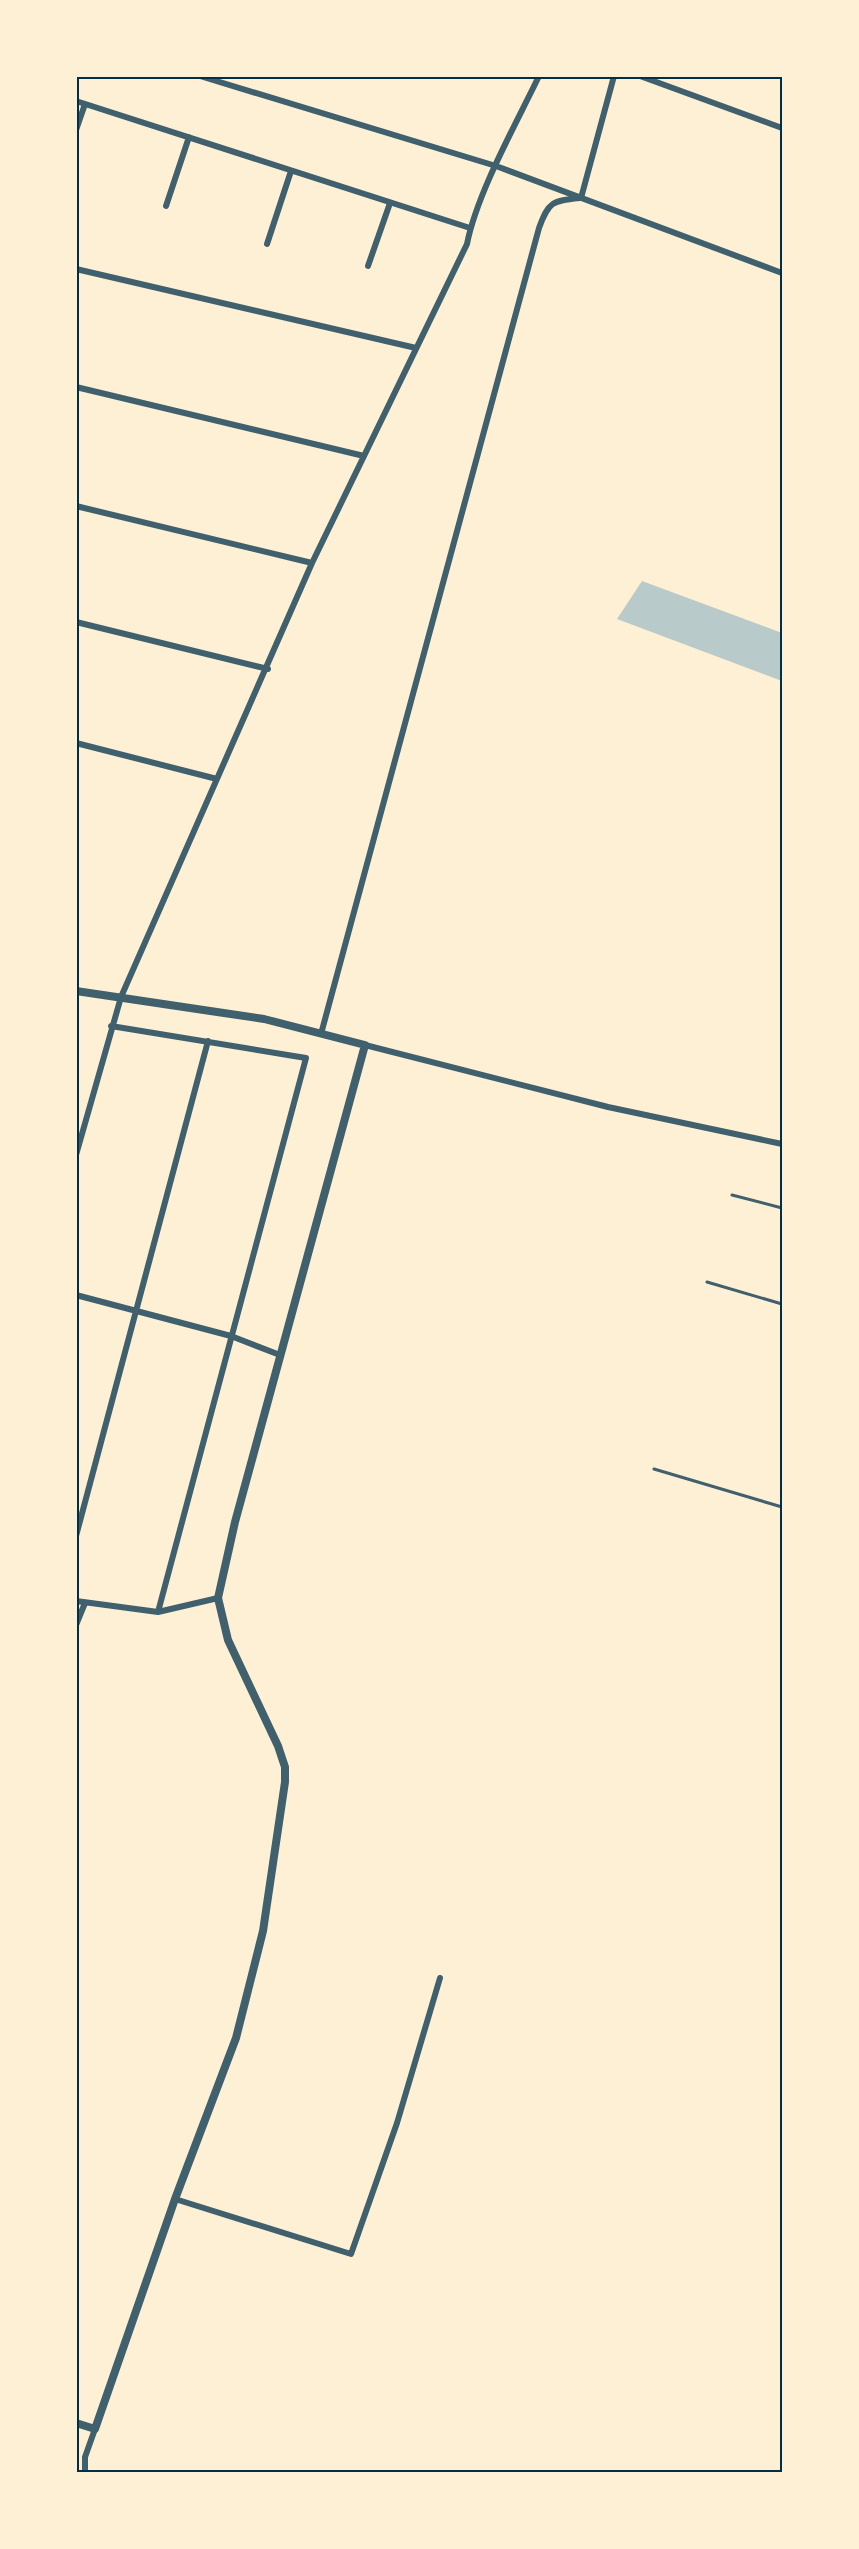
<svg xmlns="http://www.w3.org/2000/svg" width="859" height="2549" font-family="Rubik,sans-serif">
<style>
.green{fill:#b9caca}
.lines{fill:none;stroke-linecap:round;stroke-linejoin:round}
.service{stroke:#3f606c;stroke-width:3}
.minor{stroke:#3f606c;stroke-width:6}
.tertiary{stroke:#3f606c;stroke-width:8}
.neatline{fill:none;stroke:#003049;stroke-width:2}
</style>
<rect width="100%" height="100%" fill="#fdf0d5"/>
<!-- green -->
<path class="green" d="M642,581L782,633V681L617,619Z"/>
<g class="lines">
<!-- service -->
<path class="service" d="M732,1195L782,1208
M707,1282L782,1304
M654,1469L782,1507"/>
<!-- minor -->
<path class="minor" d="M200,76L496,166L782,273
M640,76L782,128
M76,101L470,228
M76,130L85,104
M581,198L614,76
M166,206L189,137
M267,244L291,171
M368,266L390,203
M76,269L416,348
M76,387L364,456
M76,506L312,563
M76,622L268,669
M76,743L217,779
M111,1026L306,1058L158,1612
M321,1034L539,228C549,201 552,201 581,198
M365,1045L608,1107L782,1144
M76,1155L121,997L312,563L467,244C477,193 516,124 539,76
M76,1295L231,1336L280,1355
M76,1536L208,1041
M76,1601L158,1612L218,1598
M76,1625L85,1603
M175,2199L351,2254L397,2123L440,1978
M85,2472V2457L95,2429"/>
<!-- tertiary -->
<path class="tertiary" d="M76,991L264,1019L365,1045L235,1522L218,1598L228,1640L278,1746L285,1767V1782L263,1931L236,2038L175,2199L95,2429L76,2423"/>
</g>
<!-- border -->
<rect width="859" height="2549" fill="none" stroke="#fdf0d5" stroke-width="156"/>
<rect x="78" y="78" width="703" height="2393" class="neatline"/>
</svg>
